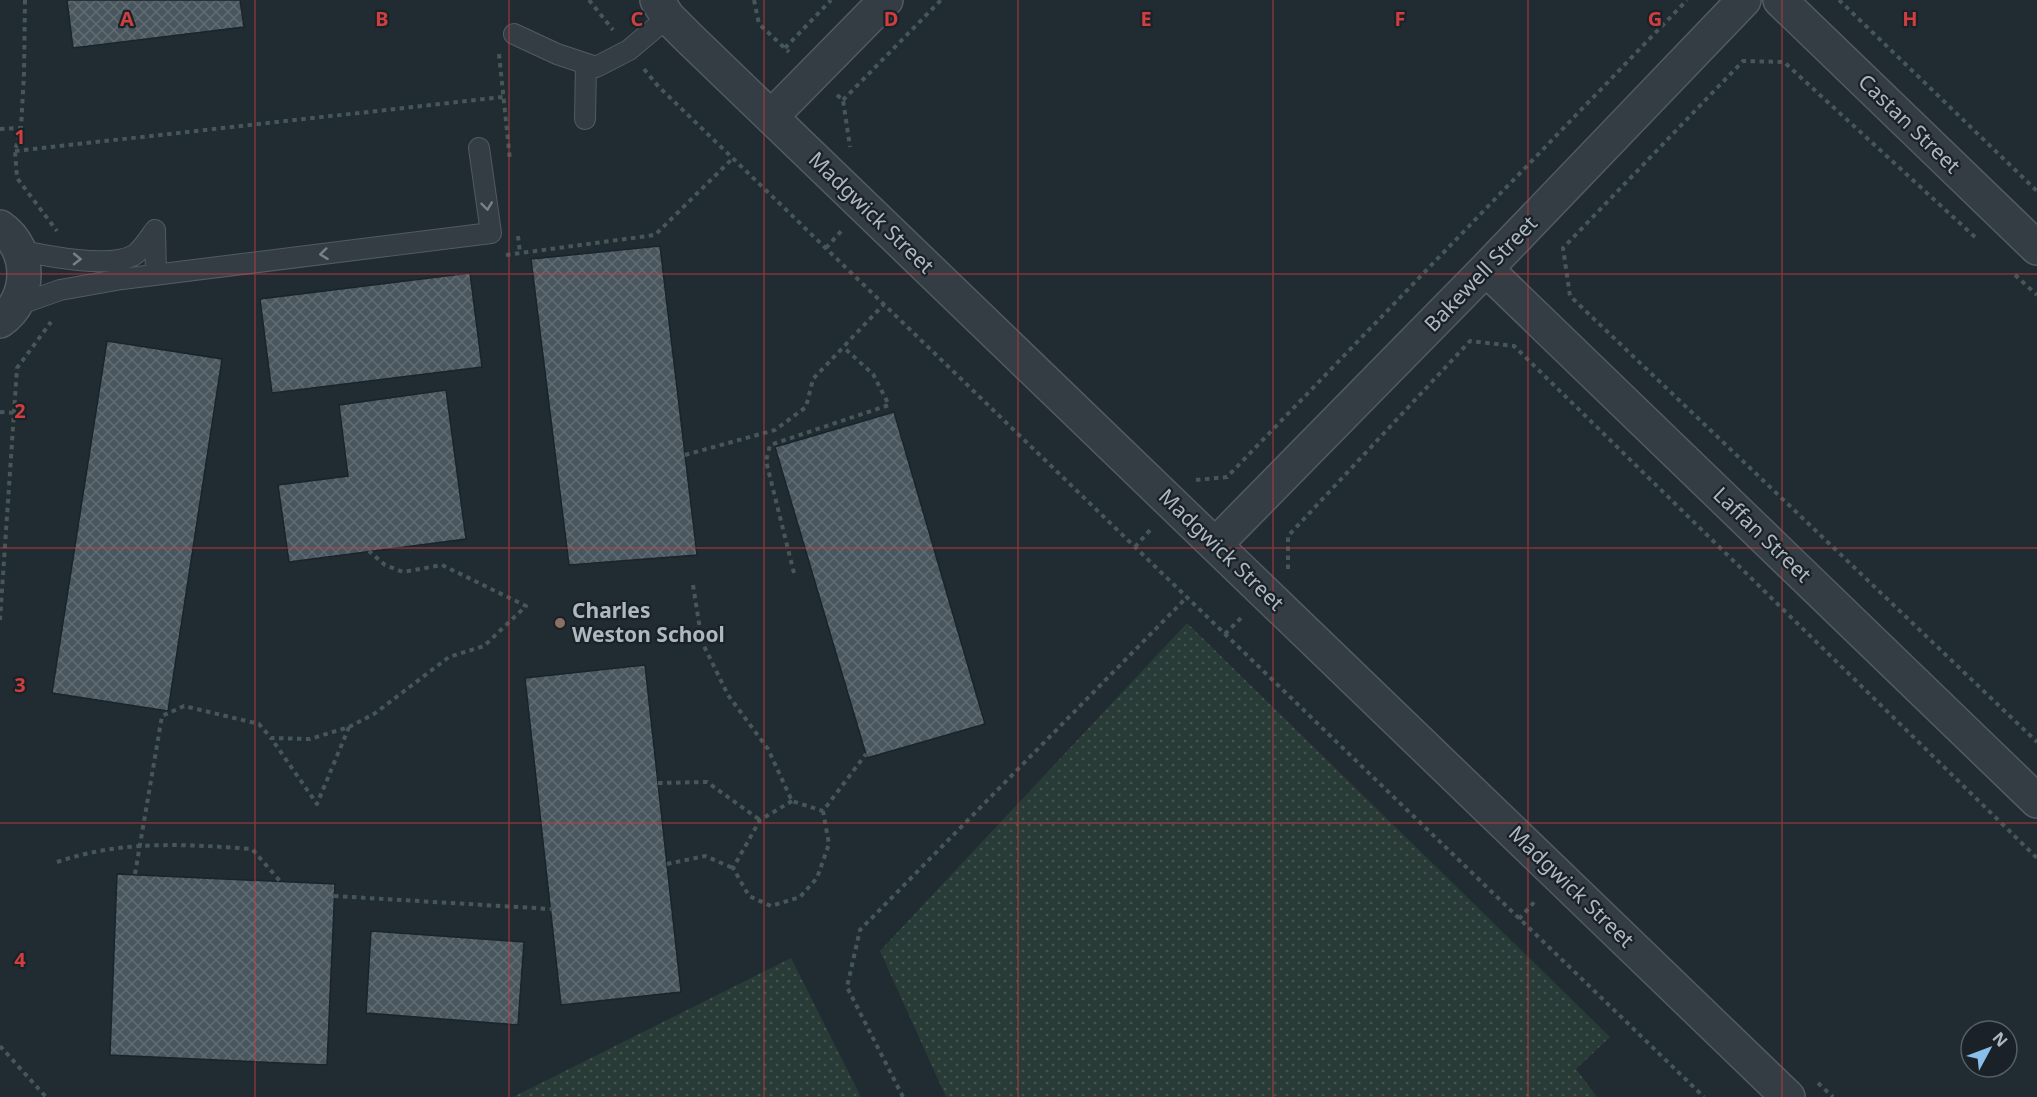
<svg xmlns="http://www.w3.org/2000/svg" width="2037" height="1097" font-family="'Noto Sans',sans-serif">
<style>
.grass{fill:url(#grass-dots)}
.building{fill:url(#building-cross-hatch);stroke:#1b242a;stroke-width:1.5}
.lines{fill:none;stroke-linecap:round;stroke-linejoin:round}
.lane-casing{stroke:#515b61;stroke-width:22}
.street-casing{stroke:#515b61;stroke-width:36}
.path{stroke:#465757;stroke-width:4;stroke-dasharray:4.5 4.5;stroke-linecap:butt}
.lane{stroke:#343d43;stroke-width:20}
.street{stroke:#343d43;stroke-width:33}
.oneway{stroke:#778188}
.grid{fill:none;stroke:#d03e3f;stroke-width:1.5;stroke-opacity:0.55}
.education-dot{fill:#8d6e63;stroke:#1a2228;stroke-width:2}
.labels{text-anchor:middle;stroke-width:4.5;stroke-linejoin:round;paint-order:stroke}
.street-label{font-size:21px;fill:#aeb8c0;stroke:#1a2228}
.poi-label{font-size:21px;font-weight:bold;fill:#aeb8c0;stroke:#1a2228;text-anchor:start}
.grid-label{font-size:20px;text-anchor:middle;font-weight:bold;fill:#d03e3f;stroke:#1a2228;stroke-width:4.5;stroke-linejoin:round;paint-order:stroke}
</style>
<defs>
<pattern id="grass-dots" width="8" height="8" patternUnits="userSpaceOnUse" patternTransform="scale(1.5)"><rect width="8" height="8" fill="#293b37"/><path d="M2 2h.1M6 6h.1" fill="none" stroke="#465552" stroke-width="1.8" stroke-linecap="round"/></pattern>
<pattern id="building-cross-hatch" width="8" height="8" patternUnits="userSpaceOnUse" patternTransform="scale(1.5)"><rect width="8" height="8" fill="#49565e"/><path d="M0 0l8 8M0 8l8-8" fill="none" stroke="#616c73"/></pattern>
</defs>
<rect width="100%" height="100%" fill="#212b32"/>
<!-- grass -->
<path class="grass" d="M1187,623L1610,1037L1576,1069L1597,1097H946L880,951Z
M791,958L861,1097H513Z"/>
<!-- building -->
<path class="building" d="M67,0H240L244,27L73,48Z
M660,246L697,555L569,565L531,259Z
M470,273L482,367L272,393L260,299Z
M107,341L222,359L168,711L52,693Z
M446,390L466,539L289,562L278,485L348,476L339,405Z
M894,412L985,724L867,758L775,447Z
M645,665L681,992L561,1005L525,678Z
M117,874L335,884L327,1065L110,1055Z
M371,931L524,942L518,1025L366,1013Z"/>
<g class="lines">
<!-- lane casing -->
<g class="lane-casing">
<path id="lane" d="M514,34L557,54L596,67L629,50L668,17
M585,119L586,64
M155,230L156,275
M19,250C46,256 110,269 134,255C142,250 149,238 155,230
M15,306L60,290L122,279L491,233L479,148"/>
</g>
<!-- street casing -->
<g class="street-casing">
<path id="street" d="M657,0L668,17L688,37L1788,1097
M1780,0L2037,248
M771,117L886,0
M0,227C32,249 32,299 0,321
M1486,269L2037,801
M1215,545L1486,269L1744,0"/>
</g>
<!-- path -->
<path class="path" d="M25,0L24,74L21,128L15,151L17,178L57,231
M589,0L613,30
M754,0L759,24L789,52
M1839,0L2037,191
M785,48L831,0
M499,54L510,160
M644,69L658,86L1704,1097
M837,95L843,100L850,147
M843,100L941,0
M0,129L21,128
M15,151L503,97
M518,236L520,253
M1975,237L1784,62L1743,61L1563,248L1570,296L2037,742
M826,248L843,229
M506,255L655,235L733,158
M2015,275L2037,295
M0,412L15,413
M685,455L775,430L806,407L813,379L884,304
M1196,480L1227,477L1687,0
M1135,547L1151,529
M1288,569V536L1470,341L1514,346L2037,858
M794,573L766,461L770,445L889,405L873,374L843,347
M693,585L702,642L728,695L768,749L792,801L823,811L866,754
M0,620L17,368L51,322
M1225,634L1242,617
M349,727L374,714L449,657L484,646L526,606L442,565L403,572L385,565L369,551
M658,783L707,782L760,820
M792,801L760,820L733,868L749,896L771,906L800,897L817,878L829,844L823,811
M57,862C122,840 184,844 252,849L280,881
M667,864L705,856L733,868
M135,874L162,716L184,706L259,724L271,738L310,739L349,727L317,804L271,738
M334,896L551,909
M1519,919L1536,900
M0,1046L46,1097
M1818,1083L1833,1097
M903,1097L847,987L860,930L1187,597"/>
<!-- lane -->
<use href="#lane" class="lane"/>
<!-- street -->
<use href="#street" class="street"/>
</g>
<!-- one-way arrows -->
<defs><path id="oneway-chevron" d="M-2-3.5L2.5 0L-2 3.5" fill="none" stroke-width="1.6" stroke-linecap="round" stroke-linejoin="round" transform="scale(1.5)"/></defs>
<g class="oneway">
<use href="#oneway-chevron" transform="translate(487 206) rotate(83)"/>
<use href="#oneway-chevron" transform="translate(324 254) rotate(173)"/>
<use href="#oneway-chevron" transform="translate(77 259) rotate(1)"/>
</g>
<!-- grid -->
<path class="grid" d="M255,0V1097M509,0V1097M764,0V1097M1018,0V1097M1273,0V1097M1528,0V1097M1782,0V1097M0,274H2037M0,548H2037M0,823H2037"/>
<!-- markers -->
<circle class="education-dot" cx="560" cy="623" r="6"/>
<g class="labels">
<!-- street labels -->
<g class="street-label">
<text transform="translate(1909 124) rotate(44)" y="7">Castan Street</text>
<text transform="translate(871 213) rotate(44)" y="7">Madgwick Street</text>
<text transform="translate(1481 274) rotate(-46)" y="7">Bakewell Street</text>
<text transform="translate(1762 535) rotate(44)" y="7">Laffan Street</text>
<text transform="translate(1221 550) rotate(44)" y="7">Madgwick Street</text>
<text transform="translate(1571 887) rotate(44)" y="7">Madgwick Street</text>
</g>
<!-- poi labels -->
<g class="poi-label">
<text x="572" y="618">Charles<tspan x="572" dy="24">Weston School</tspan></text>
</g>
</g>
<g class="grid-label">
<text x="127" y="26">A</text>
<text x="382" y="26">B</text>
<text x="637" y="26">C</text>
<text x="891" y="26">D</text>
<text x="1146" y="26">E</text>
<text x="1400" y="26">F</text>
<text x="1655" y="26">G</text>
<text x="1910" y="26">H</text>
<text x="20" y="144">1</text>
<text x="20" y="418">2</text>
<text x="20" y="692">3</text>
<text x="20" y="967">4</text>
</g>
<!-- north arrow -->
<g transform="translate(1989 1049) rotate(49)"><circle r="28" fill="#1a2228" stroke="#555e65" stroke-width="1.5"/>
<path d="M0-4.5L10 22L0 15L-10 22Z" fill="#89beea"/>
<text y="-9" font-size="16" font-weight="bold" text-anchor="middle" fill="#aeb8c0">N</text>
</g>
</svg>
